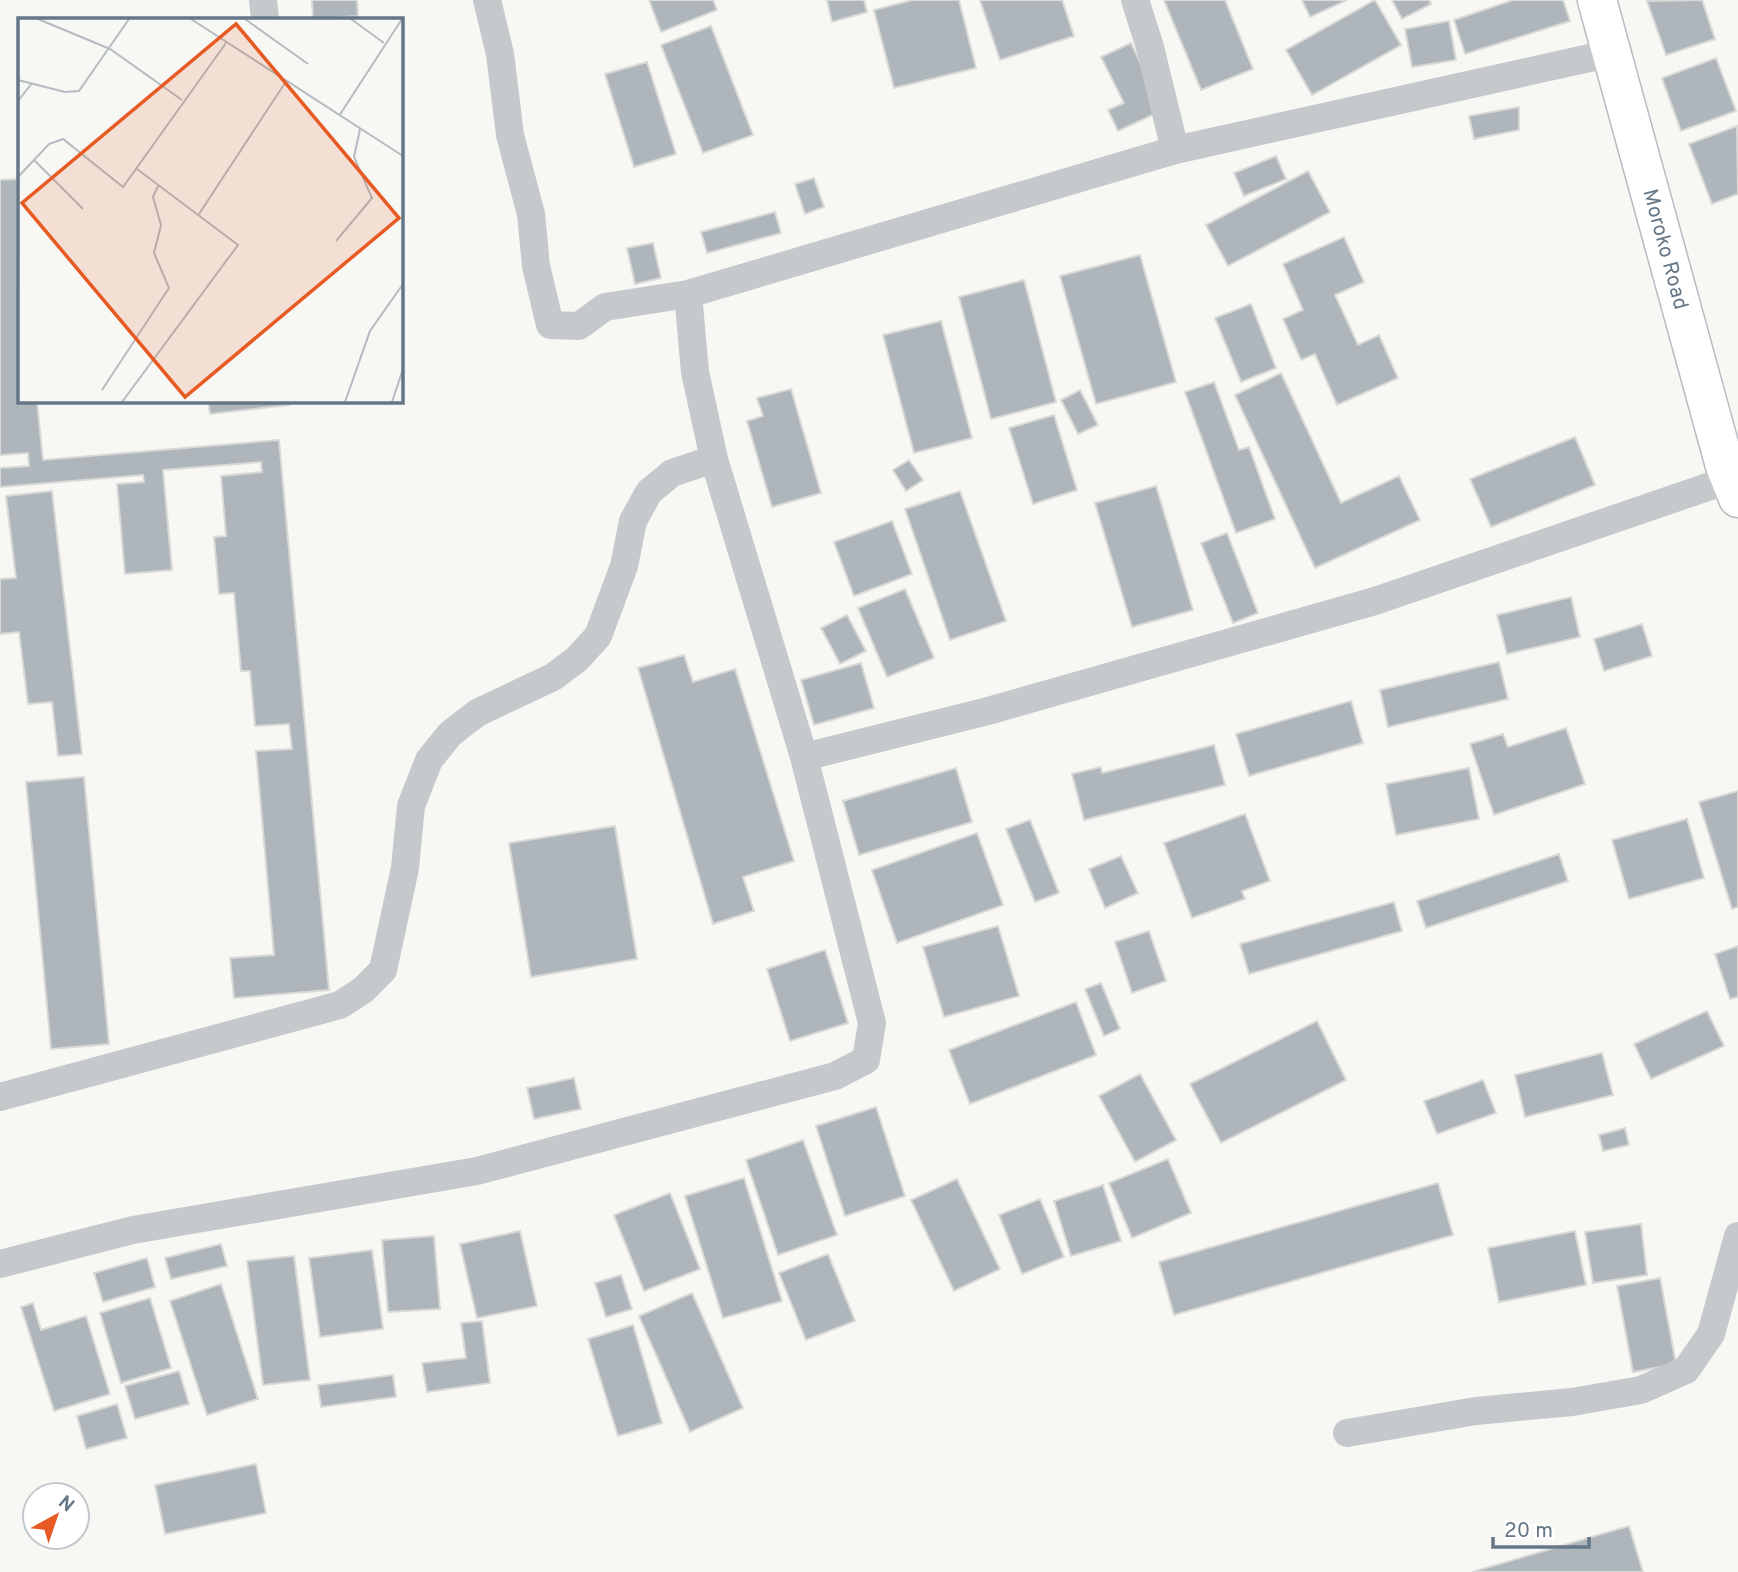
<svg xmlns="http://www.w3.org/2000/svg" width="1738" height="1572" font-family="Overpass,sans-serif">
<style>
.building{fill:#aeb5bb;stroke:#d9d9d7;stroke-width:2}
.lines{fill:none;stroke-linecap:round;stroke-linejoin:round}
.secondary-casing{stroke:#b7bcc1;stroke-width:41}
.street{stroke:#c5c9cc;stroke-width:28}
.secondary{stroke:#fff;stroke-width:38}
.labels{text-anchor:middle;stroke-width:7;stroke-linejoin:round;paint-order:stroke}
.street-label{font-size:21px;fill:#657686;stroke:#fff}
.inset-road{fill:none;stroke:#b4bbc1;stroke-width:2}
.view{fill:#e75a24;fill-opacity:0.15;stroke:#e75a24;stroke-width:3.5}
.inset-edge{fill:none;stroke:#657686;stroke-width:3.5}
</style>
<rect width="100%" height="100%" fill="#f7f7f4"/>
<!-- building -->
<path class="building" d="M312,0H357L358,16L313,19Z
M649,0H713L717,10L661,32Z
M827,0H864L867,12L832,22Z
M913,0H959L976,68L894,88L874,10Z
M980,0H1062L1074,36L1000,60Z
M1164,0H1225L1253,69L1201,90Z
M1302,0H1347L1310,17Z
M1375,0L1401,45L1312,95L1286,50Z
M1392,0H1429L1431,4L1402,19Z
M1563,0L1570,21L1465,54L1454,20L1513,0Z
M1702,0L1715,39L1666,55L1647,1Z
M1449,21L1456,60L1412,67L1405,29Z
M711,26L753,135L703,153L661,45Z
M1131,43L1163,110L1118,131L1108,110L1124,103L1101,57Z
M1716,58L1736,111L1681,131L1662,78Z
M647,62L676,154L634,167L605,74Z
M1519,107V130L1474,139L1469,116Z
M1737,126L1738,194L1712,204L1689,144Z
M1276,156L1286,179L1244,196L1234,173Z
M1308,171L1330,212L1228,266L1206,225Z
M814,178L824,207L805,214L795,184Z
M17,179L19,401H37L43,460L279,440L329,990L234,998L230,958L274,955L256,751L292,749L289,724L255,726L250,671H241L234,593L219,594L214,537L226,536L221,476L262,472L261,462L163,470L172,570L125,574L117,484L144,482L143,475L0,487V468L29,466L28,453L0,455V180Z
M775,212L781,233L707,253L701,232Z
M1344,237L1364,282L1335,295L1358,345L1379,335L1398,378L1337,405L1315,354L1301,360L1283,319L1303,310L1283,264Z
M653,243L661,278L635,284L627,248Z
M1140,255L1176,382L1096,404L1060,276Z
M1024,280L1056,402L991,419L959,297Z
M1251,304L1276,368L1241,382L1215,318Z
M941,321L972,438L914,453L883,335Z
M1281,373L1341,503L1399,476L1420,520L1315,568L1235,395Z
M1214,382L1239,450L1249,447L1275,519L1236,533L1185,392Z
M791,389L821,493L772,507L747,421L763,416L757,398Z
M1080,390L1098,425L1078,434L1061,400Z
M208,401H289V405L210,414Z
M1054,415L1077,490L1033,504L1009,428Z
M1575,437L1595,485L1491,527L1470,479Z
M909,460L923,480L906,491L893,470Z
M1156,486L1193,610L1132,627L1095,503Z
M52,491L82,754L58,756L52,702L28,704L19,632L0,634V579L16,578L6,496Z
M960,491L1006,621L950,640L905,509Z
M892,521L912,574L854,596L834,542Z
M1227,533L1258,613L1233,623L1201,543Z
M905,589L934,658L887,677L858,608Z
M1571,597L1580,637L1507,654L1497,615Z
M847,615L866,651L840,664L821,628Z
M1642,624L1652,656L1604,671L1594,639Z
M684,655L693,682L735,669L794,861L743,877L754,911L713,924L638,668Z
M1499,662L1508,699L1388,727L1380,690Z
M861,663L874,708L814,725L801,680Z
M1351,701L1363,743L1249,776L1236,734Z
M1566,728L1585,784L1494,815L1470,744L1503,734L1508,747Z
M1214,745L1225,785L1084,820L1072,774L1101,767L1102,773Z
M956,768L972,822L859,855L843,801Z
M1469,768L1479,819L1396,835L1386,784Z
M84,777L109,1044L51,1049L26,782Z
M1738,791V907L1732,909L1699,802Z
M1245,814L1270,881L1242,891L1245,899L1192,918L1164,843Z
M1687,819L1704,878L1629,899L1612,840Z
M1030,820L1059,893L1035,902L1006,829Z
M615,826L637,959L531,977L509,843Z
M977,833L1003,905L897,943L872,870Z
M1559,854L1568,881L1426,928L1417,901Z
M1121,856L1138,893L1105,908L1089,869Z
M1394,902L1402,931L1249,974L1240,944Z
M998,926L1019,996L944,1017L923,947Z
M1149,931L1166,981L1132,993L1115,942Z
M1738,946V997L1730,999L1715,954Z
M825,950L848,1023L790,1041L767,969Z
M1101,983L1120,1029L1104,1036L1085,989Z
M1076,1002L1096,1055L970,1104L949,1050Z
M1707,1011L1724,1046L1651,1079L1634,1044Z
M1317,1021L1346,1080L1221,1143L1190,1084Z
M1602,1053L1613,1095L1525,1117L1515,1075Z
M1140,1074L1176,1140L1135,1162L1099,1096Z
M574,1078L581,1109L534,1119L527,1088Z
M1483,1080L1496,1113L1437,1134L1424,1101Z
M876,1107L905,1196L845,1216L816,1126Z
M1625,1128L1629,1145L1603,1151L1599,1135Z
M803,1140L837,1235L778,1255L746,1160Z
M1168,1159L1191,1213L1132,1238L1109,1183Z
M744,1178L782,1301L723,1318L685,1196Z
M957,1179L1000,1269L954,1291L911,1200Z
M1438,1183L1453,1235L1174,1315L1159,1262Z
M1103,1185L1121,1241L1071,1256L1054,1201Z
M670,1193L700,1269L644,1291L614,1215Z
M1040,1199L1064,1257L1022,1274L999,1215Z
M1641,1224L1647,1275L1593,1283L1585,1232Z
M520,1231L537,1306L477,1318L460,1244Z
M1575,1231L1586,1285L1499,1302L1488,1248Z
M434,1236L440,1309L388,1312L382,1240Z
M221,1244L227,1266L171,1279L165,1258Z
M372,1250L383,1329L320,1337L309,1258Z
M828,1254L855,1321L806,1340L779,1273Z
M294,1256L310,1380L263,1385L247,1261Z
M147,1258L155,1287L103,1302L94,1273Z
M621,1275L632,1309L606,1317L595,1283Z
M1660,1278L1676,1364L1633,1372L1617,1286Z
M221,1284L258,1399L207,1415L170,1301Z
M692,1293L743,1408L690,1432L639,1316Z
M150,1298L171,1368L121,1383L100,1313Z
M33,1303L41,1330L86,1316L110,1394L54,1411L21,1307Z
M482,1321L490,1383L427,1392L422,1363L466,1358L461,1323Z
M633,1325L662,1423L618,1436L588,1339Z
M179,1371L189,1404L135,1419L125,1386Z
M393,1375L396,1397L321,1407L318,1385Z
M117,1404L127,1438L86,1449L77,1416Z
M256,1464L266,1513L165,1534L155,1485Z
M1629,1526L1643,1572H1472Z"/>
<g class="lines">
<!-- secondary casing -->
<g class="secondary-casing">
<path id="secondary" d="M1597,0L1725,466L1738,498"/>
</g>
<!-- street -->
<path class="street" d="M263,0L265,19
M487,0L500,54L510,135L531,214L536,266L550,325L579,326L605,307L688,294L1175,150L1612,53
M1135,0L1150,47L1175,150
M804,757L988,711L1375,601L1731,479
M0,1097L340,1005L363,990L383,970L405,868L411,806L429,760L450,734L477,713L553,677L577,659L598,636L624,566L633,521L649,492L672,473L714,459
M0,1264L133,1230L477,1171L835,1076L866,1060L872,1023L804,757L714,459L695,372L688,294
M1347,1433L1476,1411L1572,1402L1641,1390L1686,1370L1711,1334L1738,1236"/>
<!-- secondary -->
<use href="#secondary" class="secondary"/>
</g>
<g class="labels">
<!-- street labels -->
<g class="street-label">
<text transform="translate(1666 249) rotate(75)" y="7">Moroko Road</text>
</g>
</g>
<!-- overview -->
<g transform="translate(18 18)">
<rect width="385" height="385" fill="#f7f7f4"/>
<path class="inset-road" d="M20,1L92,31L164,82M173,1L385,138M227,1L290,46M333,1L366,25M0,62L47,74L61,73L111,1M0,83L14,65M321,98L384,1M16,142L65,191M0,159L31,126L45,121L105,169L208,25M181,196L267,65M318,223L354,180L336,139L342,111M84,372L151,270L136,235L143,207L135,179L140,168M104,384L220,227L119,151M327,384L352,313L385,266M374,384L385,351"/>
<path class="view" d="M218,6L381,200L167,379L4,185Z"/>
<rect width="385" height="385" class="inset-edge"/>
</g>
<!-- north arrow -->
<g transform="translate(56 1516) rotate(40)"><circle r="33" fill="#ffffff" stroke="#c1c8cf" stroke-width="2"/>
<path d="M0-5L12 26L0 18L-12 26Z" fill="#e75a24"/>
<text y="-10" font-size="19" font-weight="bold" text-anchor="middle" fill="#657686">N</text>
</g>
<!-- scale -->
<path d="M1493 1537v10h96v-10" fill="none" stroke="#657686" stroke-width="3.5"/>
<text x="1504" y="1537" font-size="21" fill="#657686" stroke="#ffffff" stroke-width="5" paint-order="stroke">20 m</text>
</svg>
